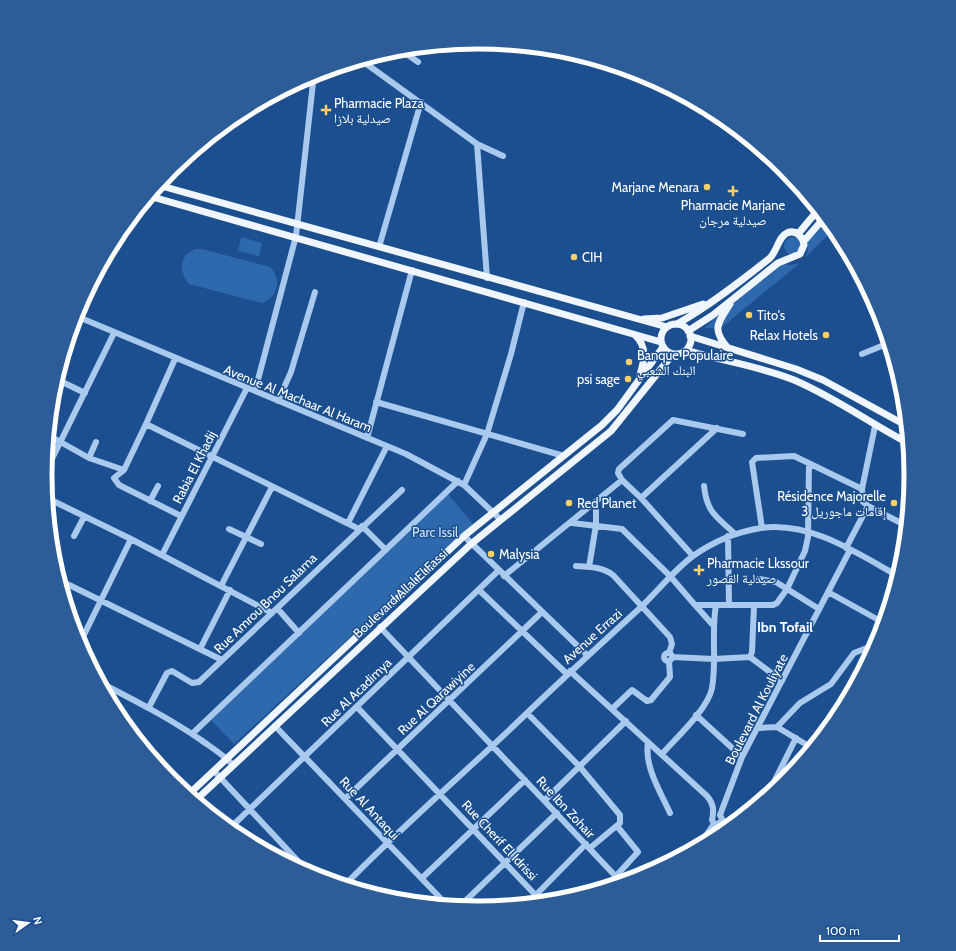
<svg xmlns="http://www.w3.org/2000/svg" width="956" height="951" font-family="Cabin,'Noto Naskh Arabic',sans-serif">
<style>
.green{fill:#2e69ad}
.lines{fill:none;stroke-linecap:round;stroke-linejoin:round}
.minor{stroke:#a9c9ee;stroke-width:6}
.major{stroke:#f0f6ff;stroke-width:7}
.poi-dot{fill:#ffd166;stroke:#1b4f8f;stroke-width:1.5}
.labels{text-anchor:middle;stroke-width:3;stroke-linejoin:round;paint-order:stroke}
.poi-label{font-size:13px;fill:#fff;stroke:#1b4f8f;text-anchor:start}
.street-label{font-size:13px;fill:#fff;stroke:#1b4f8f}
.park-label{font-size:13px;fill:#cfe3fa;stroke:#1b4f8f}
.neighbourhood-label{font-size:14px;font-weight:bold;fill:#fff;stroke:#1b4f8f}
.rim{fill:none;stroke:#fff;stroke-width:5}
</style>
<rect width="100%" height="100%" fill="#1b4f8f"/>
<!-- green -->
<path class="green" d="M826,220L834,229L806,257L808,250L807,240Z
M241,237L262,243L259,256L238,251Z
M784 246a9 9 0 1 1 18 0a9 9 0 1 1-18 0Z
M196,249H202L270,267C282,278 278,298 262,303L189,284C178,271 179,255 196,249Z
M800,263L721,328H704L782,264L790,265Z
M448,494L473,524L234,744L211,720L337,596Z"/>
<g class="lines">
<!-- minor -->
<path class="minor" d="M401,50L418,62
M361,60L477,144L503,156
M477,144L487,278
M379,247L421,102
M76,316L406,454L464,485L500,519
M862,354L889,343
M175,359L146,424L124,470L114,478L119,485L181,516
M56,379L85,393
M255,391L296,236L314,74
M278,401L291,372L315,292
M376,402L564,456
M146,424L359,529
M48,435L89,458L124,470
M367,438L412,270
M89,458L96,442
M45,473L114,333
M464,485L487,434L511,354L524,302
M704,486C707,513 716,516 735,534
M47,498L131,539L272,613
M641,498L717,428
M150,501L158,486
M868,506L907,526
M348,523L387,446
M572,523L622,529L670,576L695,605H773L777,603L787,589L805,551L808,537L809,464
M362,526L386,550
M762,528L752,462L756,458L794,456L862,489
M229,529L261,544
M74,536L84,517
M464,536L587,655
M728,536L729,605
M846,548L868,506L863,502L862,489L875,426
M162,555L247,388
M693,556L641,498L622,480L618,473L619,469L673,420L743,434
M576,566C589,567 603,567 613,575L670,637L672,644L669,653
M589,567L596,525V503
M504,576L622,480
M759,579L776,582L819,609
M59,580L222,660
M221,586L272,487
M479,590L567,674
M828,592L884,623
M695,605L712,624
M277,608L299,633
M380,627L622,883
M79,645L131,539
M200,649L230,590
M664 657a4 4 0 1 1 8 0a4 4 0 1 1-8 0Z
M672,657L714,659L750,657L752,652L754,606
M750,657L782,681
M570,671L707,796C714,804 714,811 712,820L714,824
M99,682C134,700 169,718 201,740C212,748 224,755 233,765
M149,707L167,673L172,671L192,683L199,682L402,490
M357,707L543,903
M612,709L632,690L647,701L651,700L670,677L669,661
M527,713L580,767L620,815V823L590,848
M696,715L742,757
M275,726L448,906
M777,727L812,748
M758,728L777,727L800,703L831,684L854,653L877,644
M192,734L458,481
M648,742C644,766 660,791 670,813
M662,754C677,737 708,709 712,688C717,660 711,632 716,605
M214,771L312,876
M767,796L796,738
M346,798L542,612
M545,800L626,721
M720,815L742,757L850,550
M721,822L728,829
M714,824H717L721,822L722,819L720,815
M229,829L498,571
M698,847L714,824
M616,876L638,852L617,826
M422,878L525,780
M344,886C402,826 466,772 526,714C563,678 602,643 640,608C658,591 673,571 693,556C714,541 736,532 761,528C810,521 857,553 898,576
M527,904L586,844
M459,907L557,813"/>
<!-- major -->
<path class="major" d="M158,185L667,327
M149,196L661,342
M798,234L818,210
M804,241L824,218
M644,319L662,318L703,304
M677,324C709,306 741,281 770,258C777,251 779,236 787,233C796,229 803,237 804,245L800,254L778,263L713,315L688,331
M661 339a15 15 0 1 1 30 0a15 15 0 1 1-30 0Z
M635,335C648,347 644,361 640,375
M690,336L796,369L823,380L907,426
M728,348C711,329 718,323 730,304
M686,350C721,361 760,366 794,380C834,397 870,423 908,443
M188,795L464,536L602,425L617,410L663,347
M195,801L471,544L611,431L673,354"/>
</g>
<!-- markers -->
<g class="poi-dot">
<path d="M324 104h4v4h4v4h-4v4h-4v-4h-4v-4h4z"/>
<circle cx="707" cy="187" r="4"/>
<path d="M731 185h4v4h4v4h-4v4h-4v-4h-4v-4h4z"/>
<circle cx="574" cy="257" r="4"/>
<circle cx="749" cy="315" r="4"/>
<circle cx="826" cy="335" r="4"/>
<circle cx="629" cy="362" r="4"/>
<circle cx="628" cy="379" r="4"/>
<circle cx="569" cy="503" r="4"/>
<circle cx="894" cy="503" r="4"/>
<circle cx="491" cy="554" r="4"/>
<path d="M697 564h4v4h4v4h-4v4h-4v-4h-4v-4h4z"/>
</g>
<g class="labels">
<!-- poi labels -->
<g class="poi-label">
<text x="334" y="108">Pharmacie Plaza<tspan x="334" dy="15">صيدلية بلازا</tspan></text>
<text x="699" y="192" text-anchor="end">Marjane Menara</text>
<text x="733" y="210" text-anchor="middle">Pharmacie Marjane<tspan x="733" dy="15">صيدلية مرجان</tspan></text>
<text x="582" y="262">CIH</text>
<text x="757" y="320">Tito's</text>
<text x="818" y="340" text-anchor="end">Relax Hotels</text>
<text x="637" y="360">Banque Populaire<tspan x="637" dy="15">البنك الشعبي</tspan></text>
<text x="620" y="384" text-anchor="end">psi sage</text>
<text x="886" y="501" text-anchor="end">Résidence Majorelle<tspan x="886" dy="15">إقامات ماجوريل 3</tspan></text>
<text x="577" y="508">Red Planet</text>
<text x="499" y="559">Malysia</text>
<text x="707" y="568">Pharmacie Lkssour<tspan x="707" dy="15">صيدلية القصور</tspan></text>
</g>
<!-- street labels -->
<g class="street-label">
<text transform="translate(298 398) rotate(22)" y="5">Avenue Al Machaar Al Haram</text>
<text transform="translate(194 467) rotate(-63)" y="5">Rabia El Khadij</text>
<text transform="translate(400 593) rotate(-43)" y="5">Boulevard Allal El Fassi</text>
<text transform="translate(265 603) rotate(-44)" y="5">Rue Amrou Bnou Salama</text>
<text transform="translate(592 636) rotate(-42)" y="5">Avenue Errazi</text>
<text transform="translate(356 692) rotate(-44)" y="5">Rue Al Acadimya</text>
<text transform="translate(436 698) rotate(-43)" y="5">Rue Al Qarawiyine</text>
<text transform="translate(756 709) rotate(-63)" y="5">Boulevard Al Kouliyate</text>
<text transform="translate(566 807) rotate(47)" y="5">Rue Ibn Zohair</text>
<text transform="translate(370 808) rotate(47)" y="5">Rue Al Antaqui</text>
<text transform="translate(500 840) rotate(47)" y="5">Rue Cherif El Idrissi</text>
</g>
<!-- park labels -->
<g class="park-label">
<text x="435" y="537">Parc Issil</text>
</g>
<!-- neighbourhood labels -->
<g class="neighbourhood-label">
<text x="785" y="632">Ibn Tofail</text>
</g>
</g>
<!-- crop -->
<path d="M0 0H956V951H0ZM52 475a426 426 0 1 1 852 0a426 426 0 1 1-852 0Z" fill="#2d5d98" fill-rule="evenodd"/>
<path class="rim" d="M52 475a426 426 0 1 1 852 0a426 426 0 1 1-852 0Z"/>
<!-- north arrow -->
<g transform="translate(28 923) rotate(76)" stroke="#1b4f8f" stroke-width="3" paint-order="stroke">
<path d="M0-3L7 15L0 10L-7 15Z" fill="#ffffff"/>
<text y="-6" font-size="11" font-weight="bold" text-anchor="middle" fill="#ffffff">N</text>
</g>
<!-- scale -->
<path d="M820 935v6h79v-6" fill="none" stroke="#ffffff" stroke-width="2"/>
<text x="826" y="935" font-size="12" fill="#ffffff" stroke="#1b4f8f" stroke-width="3" paint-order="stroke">100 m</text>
</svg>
